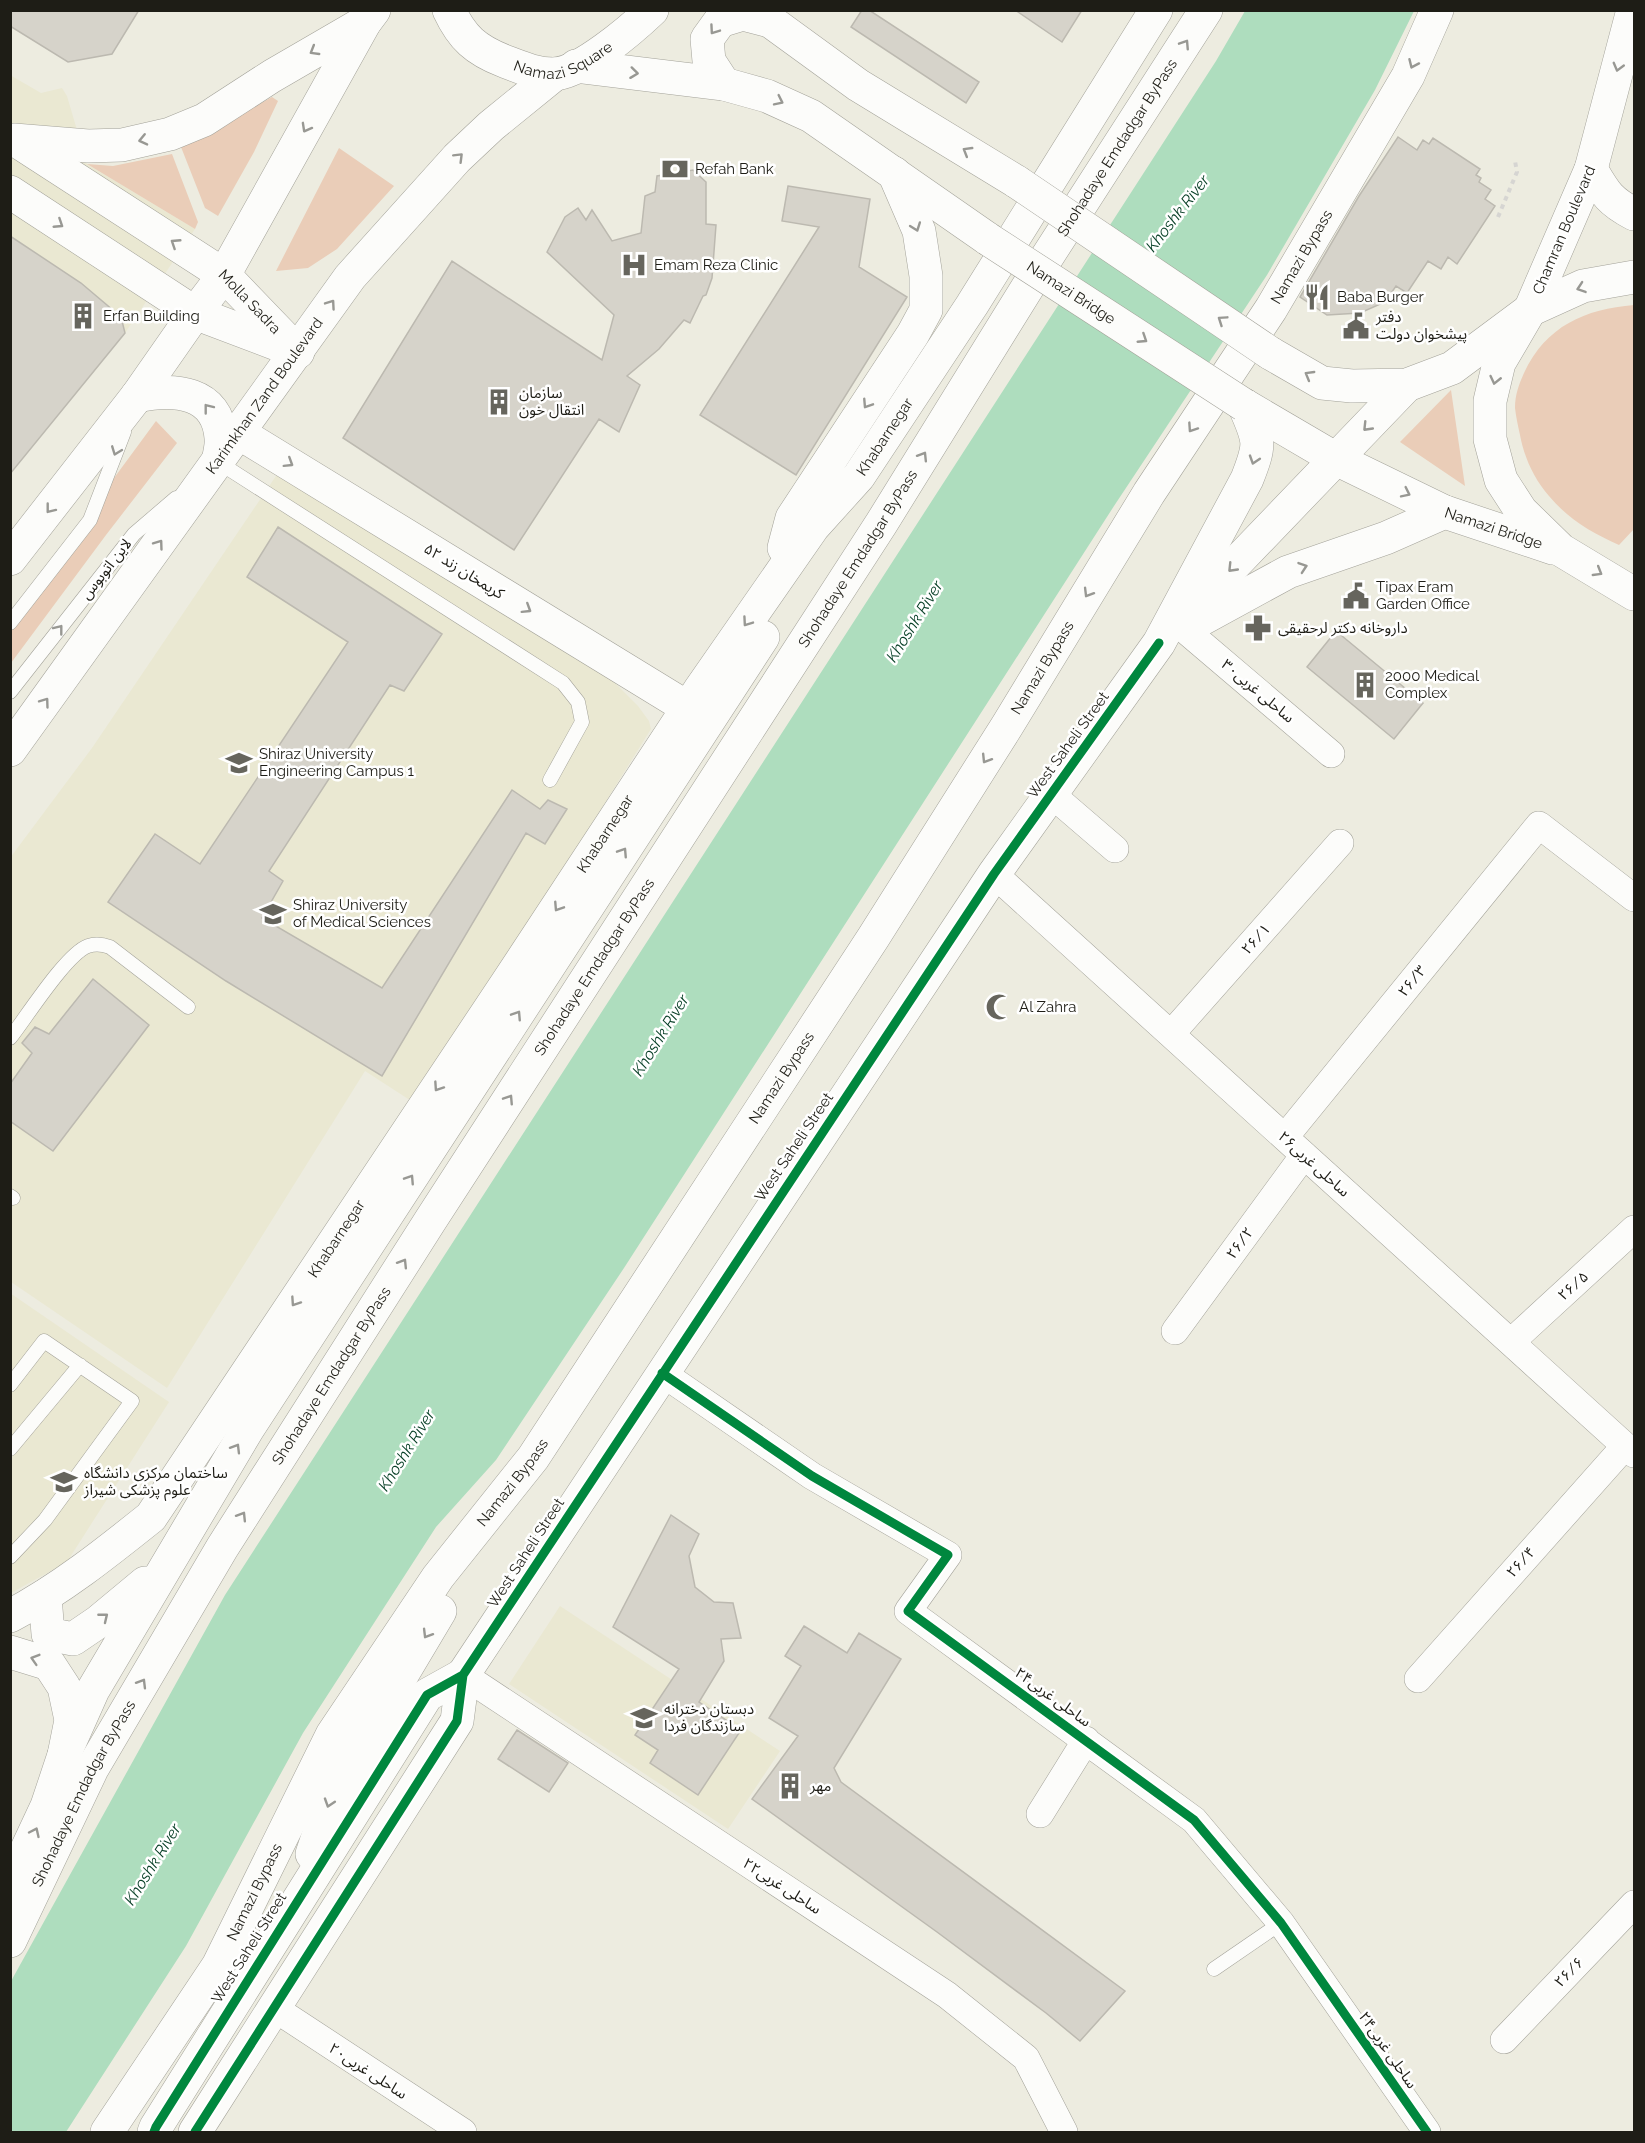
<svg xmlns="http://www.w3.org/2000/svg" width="1645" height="2143" font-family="Raleway,'Noto Sans Arabic',sans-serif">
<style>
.built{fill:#eae8d2}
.green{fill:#eacdb8}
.water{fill:#aeddbe}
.building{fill:#d6d3ca;stroke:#bcb9b0;stroke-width:1.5}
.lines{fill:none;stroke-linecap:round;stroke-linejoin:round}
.lane-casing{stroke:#a3a299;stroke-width:15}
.street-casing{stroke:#a3a299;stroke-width:28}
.secondary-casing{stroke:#a3a299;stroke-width:34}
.primary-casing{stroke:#a3a299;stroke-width:34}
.path{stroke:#d6d5d2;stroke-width:4;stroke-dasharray:4.5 4.5;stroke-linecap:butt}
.lane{stroke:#fcfcfa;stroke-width:14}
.street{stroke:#fcfcfa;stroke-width:27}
.secondary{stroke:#fcfcfa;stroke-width:33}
.primary{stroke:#fcfcfa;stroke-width:33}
.primary-bridge-casing{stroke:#a3a299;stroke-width:34;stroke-linecap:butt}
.primary-bridge{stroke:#fcfcfa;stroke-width:33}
.cycleway-casing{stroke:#fff;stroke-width:13}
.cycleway{stroke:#00873e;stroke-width:9}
.oneway{stroke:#989893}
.labels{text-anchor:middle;stroke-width:5;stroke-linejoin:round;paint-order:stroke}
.street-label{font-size:15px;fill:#1e1d16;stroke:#fff}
.poi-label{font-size:15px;fill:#1e1d16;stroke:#fff;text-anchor:start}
.water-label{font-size:16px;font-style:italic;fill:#084027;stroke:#fff}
</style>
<rect width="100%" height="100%" fill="#edece0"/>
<!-- built -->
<path class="built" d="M10,75L41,93L62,88L67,96L87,164L195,229L125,333L75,394L11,342Z
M282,467L608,676L638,706L649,721L651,729L500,971L419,1106L365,1071L167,1388L11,1282L10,858L92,748Z
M10,1293L169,1402L67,1562L11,1593Z
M560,1606L780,1751L728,1829L509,1684Z"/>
<!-- green -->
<path class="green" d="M272,97L278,101L254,152L218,216L205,208L181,147Z
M339,148L394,186L337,249L308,268L276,271Z
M172,154L198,222L195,229L87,164L113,166Z
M1634,305V529L1619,545C1592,533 1568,519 1549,496C1534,479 1524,457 1520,435C1518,426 1516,417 1515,408C1515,395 1519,384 1524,373C1546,326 1585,309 1634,305Z
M1451,390L1465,486L1400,442Z
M156,421L177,443L106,535L11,663V618Z"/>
<!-- water -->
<path class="water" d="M1245,11H1414L1375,90L1267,275L1114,506L624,1268L496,1460L436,1527L303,1733L186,1946L66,2132H11L10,1983L225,1595L1216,61Z"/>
<!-- building -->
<path class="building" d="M10,10H139L112,54L68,62L10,26Z
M862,10H869L979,82L966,103L851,27Z
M1015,10H1082L1062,42Z
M1398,137L1417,150L1423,140L1429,144L1433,138L1480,169L1476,175L1481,178L1479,182L1491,190L1485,199L1495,206L1457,264L1448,257L1441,269L1428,261L1407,293L1396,286L1385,302L1360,313L1327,315L1300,297L1359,196Z
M693,170L706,182V224L716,225L712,278L706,295L703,296L690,323L684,320L659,349L627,376L640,385L619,432L599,419L514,550L343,438L452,261L602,360L614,315L547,252L565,217L578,208L586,220L592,210L612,241L641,233L645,196L655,192L657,176Z
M788,186L870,199L859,267L907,297L796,475L700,415L819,227L782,221Z
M10,236L81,283L121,317L125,333L10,474Z
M278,527L442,634L404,691L390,685L269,871L283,881L262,918L382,988L512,790L540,809L548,800L567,809L545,844L526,833L382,1076L226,981L108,902L155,834L200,864L348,642L247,577Z
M1336,631L1423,703L1394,739L1307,667Z
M93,979L149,1025L53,1151L10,1121V1084L32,1053L22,1043L35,1027L49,1034Z
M671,1515L699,1534L689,1556L695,1587L714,1602L733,1603L741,1638L721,1639L724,1661L699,1702L741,1730L698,1795L650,1763L658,1750L635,1735L679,1669L613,1627Z
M804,1626L847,1653L859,1633L901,1659L834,1768L841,1782L1125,1991L1080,2041L1046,2013L937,1932L752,1799L798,1736L769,1718L801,1666L785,1656Z
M517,1730L568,1763L549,1792L498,1759Z"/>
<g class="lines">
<!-- lane casing -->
<g class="lane-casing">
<path id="lane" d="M216,464L218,462L563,683L578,702L582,722L550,780
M10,623L90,520L124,432
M10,692L134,534L176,498
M10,1038C26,1018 66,954 88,946C96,943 102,944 110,947L188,1007
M10,1196L13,1198
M10,1385L44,1341L132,1401L45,1520L10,1557
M10,1449L80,1365
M1214,1969L1281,1923"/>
</g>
<!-- street casing -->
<g class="street-casing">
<path id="street" d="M1184,629L1331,754
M1051,794L1115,849
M994,874L1634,1454
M1171,1034L1340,843
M1285,1137L1539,825L1634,898
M1175,1331L1304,1155
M1511,1342L1634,1229
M662,1373L812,1476L948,1555L908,1611L1194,1820L1281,1923L1427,2132
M463,1675L947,1995L1026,2058L1064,2132
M1418,1679L1625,1446
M1040,1814L1086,1740
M274,2008L463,2132
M1504,2040L1634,1904"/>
</g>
<!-- secondary casing -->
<g class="secondary-casing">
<g id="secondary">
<path d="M14,140L88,146L122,145L170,134L204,120L272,76L365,22"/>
<path id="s1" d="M20,143L224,275L298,352"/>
<path d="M10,192L195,313L290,349"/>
<path d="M239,433L688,708"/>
<path d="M784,548L792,518L913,334L926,310V276L919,231L894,173"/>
<path d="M1187,614L1407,385"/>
<path d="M1189,626L1288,572L1386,538L1445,512"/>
<path d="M45,1596L48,1634L73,1639L98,1622L145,1583"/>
<path id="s2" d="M10,1616C61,1589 106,1553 151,1517L507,983L699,691L813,527L859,476L972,305L1156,10"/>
<path d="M10,1652L49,1664L64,1687L71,1720L64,1755L47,1806L10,1885"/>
<path d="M64,1755L93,1690L247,1430L763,637"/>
<path d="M312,1854L334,1789L440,1611"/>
<path id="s3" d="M10,1941L92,1769L222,1548L430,1221L881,524L1029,285L1206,10"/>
<path id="s4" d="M107,2132L218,1966L332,1735L438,1577L533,1458L873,938L1007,726L1149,493L1271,309L1408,76L1437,10"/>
<path d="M154,2132L156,2127L427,1695L463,1675"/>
<path d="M195,2132L457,1721L463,1675L994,874L1159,643L1247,479C1262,441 1259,441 1244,405"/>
</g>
</g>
<!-- primary casing -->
<g class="primary-casing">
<g id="primary">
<path id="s5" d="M449,10C462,38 476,50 504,61C520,67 535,74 553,74C580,74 632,29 652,10"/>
<path d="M755,10L858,85L1017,182"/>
<path d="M1633,10L1591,169L1530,310L1499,363L1490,401V439L1501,480L1521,511L1561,550L1634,594"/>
<path d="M576,66L724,84L767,96L811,116L988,239"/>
<path d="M724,84L709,61L707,39L720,21L743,14L766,20"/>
<path d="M1591,169C1605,193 1609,201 1634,214"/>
<path d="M1270,353L1322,383L1352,386L1407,385L1452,368L1530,310L1583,286L1634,277"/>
<path d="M137,396C174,388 218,391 221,438C222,446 219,455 218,462"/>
<path id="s6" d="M1244,405L1336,459L1445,512L1553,548"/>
<path d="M10,559L137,396L195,313L224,275L365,22L374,10"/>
<path id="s7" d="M10,750L350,277L457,158L491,126L555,74"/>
</g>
</g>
<!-- path -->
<path class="path" d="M1498,217L1517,172L1515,161"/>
<!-- lane -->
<use href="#lane" class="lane"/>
<!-- street -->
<use href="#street" class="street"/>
<!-- secondary -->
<use href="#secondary" class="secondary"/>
<!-- primary -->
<use href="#primary" class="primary"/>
<!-- primary-bridge casing -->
<g class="primary-bridge-casing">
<g id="primary-bridge">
<path d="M1017,182L1270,353"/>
<path id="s8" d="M988,239L1244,405"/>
</g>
</g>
<!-- primary-bridge -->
<use href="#primary-bridge" class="primary-bridge"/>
<!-- cycleway casing -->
<g class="cycleway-casing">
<path id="cycleway" d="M662,1373L812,1476L948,1555L908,1611L1194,1820L1281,1923L1427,2132
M154,2132L156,2127L427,1695L463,1675
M195,2132L457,1721L463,1675L994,874L1159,643"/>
</g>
<!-- cycleway -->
<use href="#cycleway" class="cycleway"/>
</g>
<!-- one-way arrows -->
<defs><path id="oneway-chevron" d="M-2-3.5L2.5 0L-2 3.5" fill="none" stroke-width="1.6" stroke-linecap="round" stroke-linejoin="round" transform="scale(1.5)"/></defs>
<g class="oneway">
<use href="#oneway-chevron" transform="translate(714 30) rotate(125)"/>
<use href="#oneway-chevron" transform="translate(1185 44) rotate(-57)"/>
<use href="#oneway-chevron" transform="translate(314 51) rotate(149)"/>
<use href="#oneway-chevron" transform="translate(1413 64) rotate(114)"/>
<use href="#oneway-chevron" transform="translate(1618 67) rotate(105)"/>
<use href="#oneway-chevron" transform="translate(634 73) rotate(7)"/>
<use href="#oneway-chevron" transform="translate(779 101) rotate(26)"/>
<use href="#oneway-chevron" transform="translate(306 128) rotate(119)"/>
<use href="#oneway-chevron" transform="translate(143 140) rotate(167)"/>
<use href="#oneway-chevron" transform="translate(967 151) rotate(-149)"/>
<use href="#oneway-chevron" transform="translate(459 157) rotate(-45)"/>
<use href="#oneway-chevron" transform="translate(59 224) rotate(33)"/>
<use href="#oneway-chevron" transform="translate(916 227) rotate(70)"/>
<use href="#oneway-chevron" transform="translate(175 243) rotate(-147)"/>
<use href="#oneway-chevron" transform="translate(1581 288) rotate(161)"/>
<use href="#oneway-chevron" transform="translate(331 304) rotate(-55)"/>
<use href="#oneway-chevron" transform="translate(1222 320) rotate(-146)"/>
<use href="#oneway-chevron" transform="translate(1143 339) rotate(33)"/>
<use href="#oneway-chevron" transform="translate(1309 375) rotate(-150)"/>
<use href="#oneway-chevron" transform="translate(1495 380) rotate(103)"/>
<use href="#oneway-chevron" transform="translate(867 404) rotate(123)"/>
<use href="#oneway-chevron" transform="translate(208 408) rotate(-128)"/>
<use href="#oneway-chevron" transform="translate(1367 427) rotate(134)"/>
<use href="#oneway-chevron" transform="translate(1192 428) rotate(124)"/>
<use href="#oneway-chevron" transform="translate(116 451) rotate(111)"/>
<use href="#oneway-chevron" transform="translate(923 456) rotate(-58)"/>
<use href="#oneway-chevron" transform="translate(1254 460) rotate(108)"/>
<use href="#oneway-chevron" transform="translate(289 463) rotate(32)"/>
<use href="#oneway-chevron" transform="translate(1406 493) rotate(26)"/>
<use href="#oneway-chevron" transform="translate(50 509) rotate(128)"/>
<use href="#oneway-chevron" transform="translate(159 544) rotate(-54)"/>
<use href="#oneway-chevron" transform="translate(1303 567) rotate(-19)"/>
<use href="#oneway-chevron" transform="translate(1232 568) rotate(134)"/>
<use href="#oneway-chevron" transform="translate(1598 572) rotate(31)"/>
<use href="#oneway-chevron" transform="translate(1088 593) rotate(121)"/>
<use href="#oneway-chevron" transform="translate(527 609) rotate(32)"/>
<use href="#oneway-chevron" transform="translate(747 622) rotate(125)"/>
<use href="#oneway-chevron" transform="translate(59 629) rotate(-52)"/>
<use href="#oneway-chevron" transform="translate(45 702) rotate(-54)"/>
<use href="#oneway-chevron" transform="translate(986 759) rotate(122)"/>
<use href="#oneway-chevron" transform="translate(623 852) rotate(-57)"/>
<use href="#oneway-chevron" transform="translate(558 907) rotate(123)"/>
<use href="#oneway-chevron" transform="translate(517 1015) rotate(-57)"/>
<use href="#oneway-chevron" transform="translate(438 1087) rotate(124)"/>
<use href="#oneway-chevron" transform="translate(509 1099) rotate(-57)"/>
<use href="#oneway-chevron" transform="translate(410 1179) rotate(-57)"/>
<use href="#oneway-chevron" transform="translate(403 1263) rotate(-58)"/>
<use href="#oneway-chevron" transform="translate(295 1302) rotate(124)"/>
<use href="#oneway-chevron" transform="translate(236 1448) rotate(-59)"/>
<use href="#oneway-chevron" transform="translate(242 1516) rotate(-58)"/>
<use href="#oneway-chevron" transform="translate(104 1617) rotate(-39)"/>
<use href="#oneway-chevron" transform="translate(427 1634) rotate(121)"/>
<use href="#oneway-chevron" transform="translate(35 1659) rotate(-163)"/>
<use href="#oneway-chevron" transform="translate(142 1683) rotate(-59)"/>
<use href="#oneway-chevron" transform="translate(329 1803) rotate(108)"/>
<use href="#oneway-chevron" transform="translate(35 1832) rotate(-65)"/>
</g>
<!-- icons -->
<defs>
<g id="bank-bare" transform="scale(2.07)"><path d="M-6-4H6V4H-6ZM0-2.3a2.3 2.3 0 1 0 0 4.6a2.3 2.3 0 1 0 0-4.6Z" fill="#66655d" stroke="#fff" stroke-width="2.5" paint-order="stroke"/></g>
<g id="hospital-bare" transform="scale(2.07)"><path d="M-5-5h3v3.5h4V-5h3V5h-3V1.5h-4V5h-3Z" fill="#66655d" stroke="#fff" stroke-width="2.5" paint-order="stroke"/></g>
<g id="restaurant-bare" transform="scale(2.07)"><path d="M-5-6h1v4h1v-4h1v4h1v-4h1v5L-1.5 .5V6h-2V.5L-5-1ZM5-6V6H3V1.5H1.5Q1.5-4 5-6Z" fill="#66655d" stroke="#fff" stroke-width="2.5" paint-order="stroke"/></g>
<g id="building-bare" transform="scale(2.07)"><path d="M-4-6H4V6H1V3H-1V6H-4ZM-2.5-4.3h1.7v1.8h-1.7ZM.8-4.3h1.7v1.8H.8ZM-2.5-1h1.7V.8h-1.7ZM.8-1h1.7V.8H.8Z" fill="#66655d" stroke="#fff" stroke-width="2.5" paint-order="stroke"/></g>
<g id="civic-bare" transform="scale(2.07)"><path d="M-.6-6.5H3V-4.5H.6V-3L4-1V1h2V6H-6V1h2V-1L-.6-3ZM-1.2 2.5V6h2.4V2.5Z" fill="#66655d" stroke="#fff" stroke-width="2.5" paint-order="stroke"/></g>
<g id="pharmacy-bare" transform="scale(2.07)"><path d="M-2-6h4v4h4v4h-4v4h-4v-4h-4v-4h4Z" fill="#66655d" stroke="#fff" stroke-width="2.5" paint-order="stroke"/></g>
<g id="university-bare" transform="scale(2.07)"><path d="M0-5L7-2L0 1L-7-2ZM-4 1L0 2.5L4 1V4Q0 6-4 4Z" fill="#66655d" stroke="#fff" stroke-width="2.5" paint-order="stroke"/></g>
<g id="mosque-bare" transform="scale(2.07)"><path d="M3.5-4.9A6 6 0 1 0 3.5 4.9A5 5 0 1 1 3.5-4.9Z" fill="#66655d" stroke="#fff" stroke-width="2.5" paint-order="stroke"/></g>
<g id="school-bare" transform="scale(2.07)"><path d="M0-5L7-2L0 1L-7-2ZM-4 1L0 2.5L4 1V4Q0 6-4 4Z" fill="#66655d" stroke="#fff" stroke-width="2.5" paint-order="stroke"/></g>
</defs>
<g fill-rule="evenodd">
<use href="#bank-bare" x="675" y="169"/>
<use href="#hospital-bare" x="634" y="265"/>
<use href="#restaurant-bare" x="1317" y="297"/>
<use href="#building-bare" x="83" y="316"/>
<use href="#civic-bare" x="1356" y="326"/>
<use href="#building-bare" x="499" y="402"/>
<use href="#civic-bare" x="1356" y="596"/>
<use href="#pharmacy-bare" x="1258" y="628"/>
<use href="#building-bare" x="1365" y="685"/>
<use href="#university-bare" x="239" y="763"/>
<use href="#university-bare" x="273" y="914"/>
<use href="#mosque-bare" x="999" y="1007"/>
<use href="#university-bare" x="64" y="1482"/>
<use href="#school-bare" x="644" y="1718"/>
<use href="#building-bare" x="790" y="1786"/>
</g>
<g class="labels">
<!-- street labels -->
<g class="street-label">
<text dy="5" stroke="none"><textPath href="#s5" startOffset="141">Namazi Square</textPath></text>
<text dy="5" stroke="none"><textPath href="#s3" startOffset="2109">Shohadaye Emdadgar ByPass</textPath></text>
<text transform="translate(1564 230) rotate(-67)" y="5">Chamran Boulevard</text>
<text dy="5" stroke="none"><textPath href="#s4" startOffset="2226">Namazi Bypass</textPath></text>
<text dy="5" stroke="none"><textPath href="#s8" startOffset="99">Namazi Bridge</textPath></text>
<text dy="5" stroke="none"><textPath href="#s1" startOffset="280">Molla Sadra</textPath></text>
<text dy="5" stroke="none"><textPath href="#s7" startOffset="436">Karimkhan Zand Boulevard</textPath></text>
<text dy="5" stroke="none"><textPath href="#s2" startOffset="1479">Khabarnegar</textPath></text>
<text dy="5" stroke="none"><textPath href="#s6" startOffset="279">Namazi Bridge</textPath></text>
<text dy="5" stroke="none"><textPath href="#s3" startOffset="1623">Shohadaye Emdadgar ByPass</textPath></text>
<text transform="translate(106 569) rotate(-52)" y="5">لاین اتوبوس</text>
<text transform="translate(464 571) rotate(32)" y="5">کریمخان زند ۵۲</text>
<text dy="5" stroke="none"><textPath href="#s4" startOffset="1740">Namazi Bypass</textPath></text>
<text transform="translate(1258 691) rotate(40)" y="5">ساحلی غربی۳۰</text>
<text transform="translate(1068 745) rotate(-54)" y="5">West Saheli Street</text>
<text dy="5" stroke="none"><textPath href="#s2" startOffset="993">Khabarnegar</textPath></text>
<text transform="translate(1256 939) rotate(-48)" y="5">۲۶/۱</text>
<text dy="5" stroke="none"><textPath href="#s3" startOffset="1137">Shohadaye Emdadgar ByPass</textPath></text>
<text transform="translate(1412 981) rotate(-51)" y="5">۲۶/۳</text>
<text dy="5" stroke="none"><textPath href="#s4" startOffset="1254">Namazi Bypass</textPath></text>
<text transform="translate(794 1147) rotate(-56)" y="5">West Saheli Street</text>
<text transform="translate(1314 1164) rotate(42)" y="5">ساحلی غربی۲۶</text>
<text dy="5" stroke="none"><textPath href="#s2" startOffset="507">Khabarnegar</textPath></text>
<text transform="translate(1240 1243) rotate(-54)" y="5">۲۶/۲</text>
<text transform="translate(1573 1286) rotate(-42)" y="5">۲۶/۵</text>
<text dy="5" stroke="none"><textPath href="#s3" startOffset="651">Shohadaye Emdadgar ByPass</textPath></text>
<text dy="5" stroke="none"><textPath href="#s4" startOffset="768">Namazi Bypass</textPath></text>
<text transform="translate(526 1553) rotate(-57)" y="5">West Saheli Street</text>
<text transform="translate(1521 1562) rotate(-48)" y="5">۲۶/۴</text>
<text transform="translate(1053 1697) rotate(36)" y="5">ساحلی غربی۲۴</text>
<text dy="5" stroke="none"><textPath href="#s3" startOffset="165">Shohadaye Emdadgar ByPass</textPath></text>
<text transform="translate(782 1886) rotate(33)" y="5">ساحلی غربی۲۲</text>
<text dy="5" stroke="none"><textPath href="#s4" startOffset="282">Namazi Bypass</textPath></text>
<text transform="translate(249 1948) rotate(-58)" y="5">West Saheli Street</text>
<text transform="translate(1569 1972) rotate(-46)" y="5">۲۶/۶</text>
<text transform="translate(1388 2050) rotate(55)" y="5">ساحلی غربی۲۴</text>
<text transform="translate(368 2071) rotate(33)" y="5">ساحلی غربی۲۰</text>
</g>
<!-- poi labels -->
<g class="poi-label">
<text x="695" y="174">Refah Bank</text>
<text x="654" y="270">Emam Reza Clinic</text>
<text x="1337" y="302">Baba Burger</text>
<text x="103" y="321">Erfan Building</text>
<text x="1376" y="322">دفتر<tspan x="1376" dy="17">پیشخوان دولت</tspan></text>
<text x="519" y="398">سازمان<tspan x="519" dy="17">انتقال خون</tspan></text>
<text x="1376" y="592">Tipax Eram<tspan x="1376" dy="17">Garden Office</tspan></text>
<text x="1278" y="633">داروخانه دکتر لرحقیقی</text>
<text x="1385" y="681">2000 Medical<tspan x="1385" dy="17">Complex</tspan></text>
<text x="259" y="759">Shiraz University<tspan x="259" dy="17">Engineering Campus 1</tspan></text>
<text x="293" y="910">Shiraz University<tspan x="293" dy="17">of Medical Sciences</tspan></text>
<text x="1019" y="1012">Al Zahra</text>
<text x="84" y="1478">ساختمان مرکزی دانشگاه<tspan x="84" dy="17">علوم پزشکی شیراز</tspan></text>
<text x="664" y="1714">دبستان دخترانه<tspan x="664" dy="17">سازندگان فردا</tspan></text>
<text x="810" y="1791">مهر</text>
</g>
<!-- water labels -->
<g class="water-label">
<text transform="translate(1177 213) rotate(-52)" y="6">Khoshk River</text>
<text transform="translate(914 621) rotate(-58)" y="6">Khoshk River</text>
<text transform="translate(660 1035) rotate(-58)" y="6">Khoshk River</text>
<text transform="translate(406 1450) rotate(-58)" y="6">Khoshk River</text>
<text transform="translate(152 1864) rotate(-58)" y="6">Khoshk River</text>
</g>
</g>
<!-- border -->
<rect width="1645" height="2143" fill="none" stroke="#1e1d16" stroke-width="24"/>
</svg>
